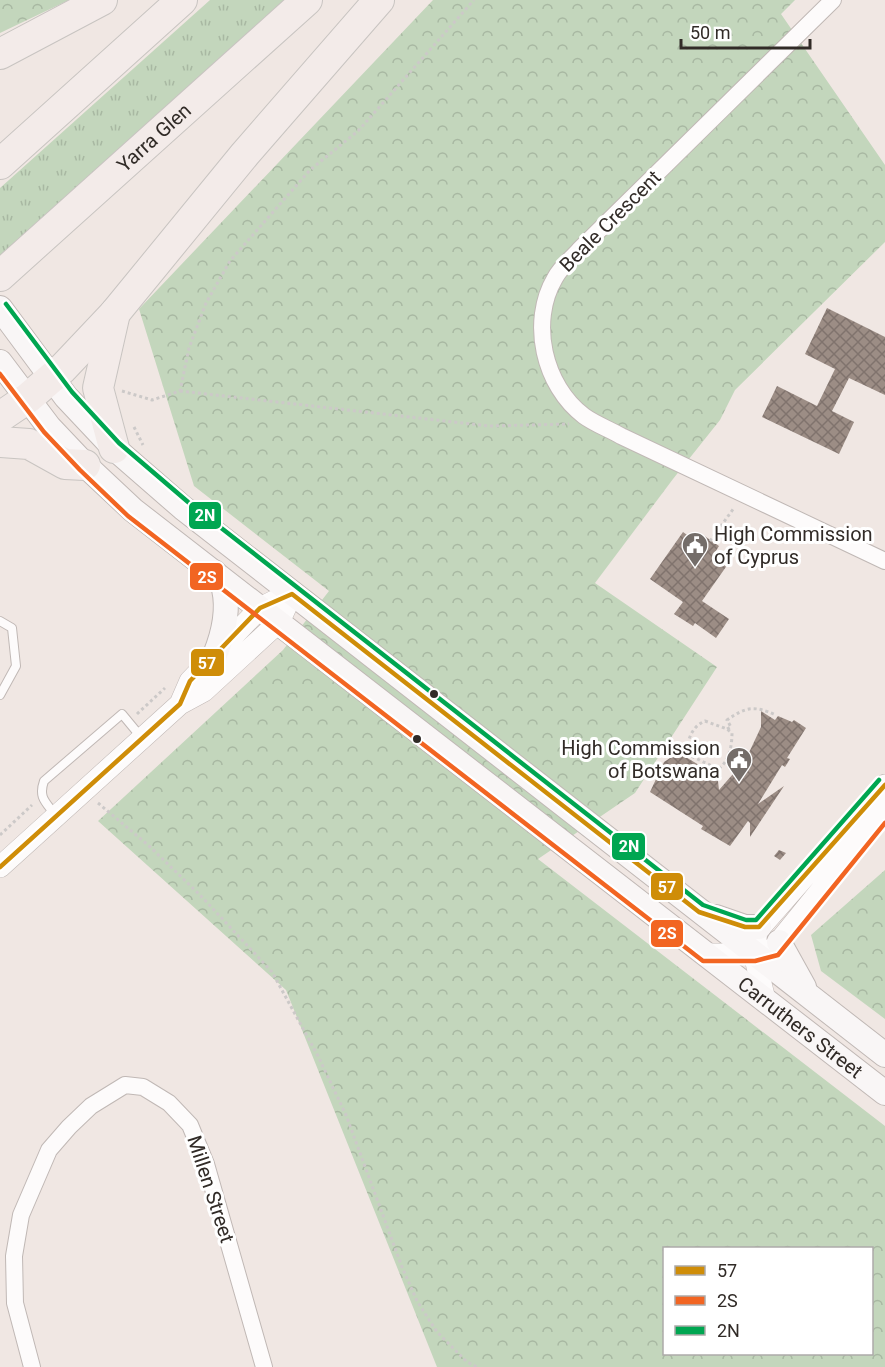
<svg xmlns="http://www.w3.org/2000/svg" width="885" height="1367" font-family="Roboto,sans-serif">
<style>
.grass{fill:url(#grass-tufts)}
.park{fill:url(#park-crowns);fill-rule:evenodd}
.building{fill:url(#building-cross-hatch)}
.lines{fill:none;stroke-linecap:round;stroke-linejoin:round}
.service-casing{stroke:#c0b8b5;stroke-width:10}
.minor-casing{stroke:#c0b8b5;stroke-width:18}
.tertiary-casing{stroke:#c0b8b5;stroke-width:22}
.secondary-casing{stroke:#c0b8b5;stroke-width:26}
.motorway-casing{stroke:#c8c4c1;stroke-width:32}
.path{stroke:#ccc9c8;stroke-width:3;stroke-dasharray:3 3;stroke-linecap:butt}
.service{stroke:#fdfbfb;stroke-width:8}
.minor{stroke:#fdfbfb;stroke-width:16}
.tertiary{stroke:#fdfbfb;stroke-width:21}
.secondary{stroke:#f9f6f6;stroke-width:24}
.motorway{stroke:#f3ebe9;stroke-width:30}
.bus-1-casing{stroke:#fff;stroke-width:9}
.bus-2-casing{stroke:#fff;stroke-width:9}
.bus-3-casing{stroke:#fff;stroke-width:9}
.bus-1{stroke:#cf8d08;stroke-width:4.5}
.bus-2{stroke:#f26522;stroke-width:4.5}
.bus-3{stroke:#00a651;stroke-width:4.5}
.bus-dot{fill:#312b27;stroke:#fff;stroke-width:2}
.labels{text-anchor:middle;stroke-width:6;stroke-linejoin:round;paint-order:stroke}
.street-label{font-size:20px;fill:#312b27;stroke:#fff}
.poi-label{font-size:20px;fill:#312b27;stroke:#fff;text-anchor:start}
.line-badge{stroke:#fff;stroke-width:2}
.badge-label{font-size:16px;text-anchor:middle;font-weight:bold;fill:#fff}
</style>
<defs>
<pattern id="grass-tufts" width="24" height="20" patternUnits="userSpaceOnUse" patternTransform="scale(1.5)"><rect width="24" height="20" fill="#c3d6bc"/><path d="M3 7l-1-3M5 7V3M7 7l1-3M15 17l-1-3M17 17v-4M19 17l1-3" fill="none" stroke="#a8b8a2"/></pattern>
<pattern id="park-crowns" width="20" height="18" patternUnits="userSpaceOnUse" patternTransform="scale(1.5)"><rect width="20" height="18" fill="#c3d6bc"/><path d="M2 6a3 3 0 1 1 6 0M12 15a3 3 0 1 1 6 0" fill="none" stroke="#a8b8a2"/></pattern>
<pattern id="building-cross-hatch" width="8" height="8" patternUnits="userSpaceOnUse" patternTransform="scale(1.5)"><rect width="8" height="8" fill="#9c8d85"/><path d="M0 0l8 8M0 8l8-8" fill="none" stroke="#80736d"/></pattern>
</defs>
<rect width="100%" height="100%" fill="#f0e7e3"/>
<!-- grass -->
<path class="grass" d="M210,0H289L0,259V188Z"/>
<!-- park -->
<path class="park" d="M0,0H69L0,33Z
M433,0H795L781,14L885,165V242L735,390L720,420L673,479L595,583L717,667L635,793L538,859L885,1126V1367H437L286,990L98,821L283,650L329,591L194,486L139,309ZM664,1248H872V1354H664Z
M885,870V1019L821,971L811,935Z"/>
<!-- building -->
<path class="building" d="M827,308L885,337V395L849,378L832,411L854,422L839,454L762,417L777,386L817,406L835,369L805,354Z
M683,532L698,543L703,535L719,546L714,554L728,564L702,601L729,619L716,638L695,623L693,626L674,614L683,602L650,579Z
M761,711L775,720L778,716L792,722L794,720L806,728L787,758L790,759L785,767L782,765L758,804L784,786L750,837V823L748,821L730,846L701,829L703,826L650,792L664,762L673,756H684L714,774L718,781L719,790L746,759L761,727Z
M779,850L786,853L780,860L774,856Z"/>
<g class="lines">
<!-- service casing -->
<g class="service-casing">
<path id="service" d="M0,621L12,628L16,666L0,695
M56,816C46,802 38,798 44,781L122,714L141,737"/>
</g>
<!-- minor casing -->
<g class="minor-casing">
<path id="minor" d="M833,0L579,250C571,259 560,268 555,278C529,322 544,386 584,416C595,424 609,429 621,436L885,561
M32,1367L15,1303L14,1256L21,1215L49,1150L69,1127L91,1106L125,1085L143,1087L169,1103L190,1125L206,1164L264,1367"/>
</g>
<!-- tertiary casing -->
<g class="tertiary-casing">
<path id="tertiary" d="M180,704L190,681L260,608L274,601
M0,867L180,704L204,691L279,622L292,594
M706,954H754L773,949L885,811
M765,1000L754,954L757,931L885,785"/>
</g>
<!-- secondary casing -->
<g class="secondary-casing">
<g id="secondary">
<path d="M0,308L66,397L114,448L183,508L885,1055"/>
<path id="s1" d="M0,362L49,427L85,465L133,510L885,1093"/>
<path d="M214,572C217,577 222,583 224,589C229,611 223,635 215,655"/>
<path d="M716,917L745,927H759"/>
<path d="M779,942L804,987"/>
</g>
</g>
<!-- motorway casing -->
<g class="motorway-casing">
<g id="motorway">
<path d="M0,54L102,0"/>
<path d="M0,164L182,0"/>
<path id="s2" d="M0,276L307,0"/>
<path d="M0,417L28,398L63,368L115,313L245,154L379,0"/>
<path d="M0,442L29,444L65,464L85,465"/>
<path d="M114,448L98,388L115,313"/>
</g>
</g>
<!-- path -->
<path class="path" d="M122,391L152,400L180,391L189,348L206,303L230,261L310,170L358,131L474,0
M180,391L489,426L569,424
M134,427L143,445
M710,541L734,508
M137,714L165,688
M705,721L727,729L732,733C732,746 729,762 718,769L687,754C687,741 691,727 705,721Z
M727,729L731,727L727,720C746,707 753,705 776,715
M98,803L148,845L200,895L272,972L318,1056L346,1115L402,1267L417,1301L437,1332L467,1362L477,1367
M0,835L32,805"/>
<!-- service -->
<use href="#service" class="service"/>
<!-- minor -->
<use href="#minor" class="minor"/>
<!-- tertiary -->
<use href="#tertiary" class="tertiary"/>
<!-- secondary -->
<use href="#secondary" class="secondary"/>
<!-- motorway -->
<use href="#motorway" class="motorway"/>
<!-- bus-1 casing -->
<g class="bus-1-casing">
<path id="bus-1" d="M0,867L180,704L190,681L260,608L292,594L699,912L745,927H759L885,785"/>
</g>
<!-- bus-2 casing -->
<g class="bus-2-casing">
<path id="bus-2" d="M0,374L44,432L80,470L128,516L703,961H755L778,955L885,823"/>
</g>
<!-- bus-3 casing -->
<g class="bus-3-casing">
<path id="bus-3" d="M6,304L72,392L119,443L188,502L703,905L746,920H756L879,780"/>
</g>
<!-- bus-1 -->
<use href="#bus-1" class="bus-1"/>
<!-- bus-2 -->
<use href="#bus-2" class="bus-2"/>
<!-- bus-3 -->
<use href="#bus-3" class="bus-3"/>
</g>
<!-- icons -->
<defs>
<g id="civic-pin" transform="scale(1.35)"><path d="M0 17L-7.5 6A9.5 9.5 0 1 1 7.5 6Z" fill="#746d69" stroke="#fff"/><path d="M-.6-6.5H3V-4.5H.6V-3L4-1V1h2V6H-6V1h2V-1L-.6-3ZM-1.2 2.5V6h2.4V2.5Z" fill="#fff"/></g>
</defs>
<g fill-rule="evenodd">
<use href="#civic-pin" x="695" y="545"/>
<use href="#civic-pin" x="739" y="760"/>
</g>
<!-- markers -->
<g class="bus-dot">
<circle cx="434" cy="694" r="5"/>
<circle cx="417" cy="739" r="5"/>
</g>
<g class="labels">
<!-- street labels -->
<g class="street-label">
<text dy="7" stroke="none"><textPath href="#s2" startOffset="207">Yarra Glen</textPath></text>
<text transform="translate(610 221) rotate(-45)" y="7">Beale Crescent</text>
<text dy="7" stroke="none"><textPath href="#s1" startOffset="1044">Carruthers Street</textPath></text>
<text transform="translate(211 1189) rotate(72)" y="7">Millen Street</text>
</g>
<!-- poi labels -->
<g class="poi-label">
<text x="714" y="541">High Commission<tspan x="714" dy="23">of Cyprus</tspan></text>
<text x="720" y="755" text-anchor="end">High Commission<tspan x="720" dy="23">of Botswana</tspan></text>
</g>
</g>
<g class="line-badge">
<rect x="188" y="501" width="34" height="29" rx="6" fill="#00a651"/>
<rect x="189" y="562" width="35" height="29" rx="6" fill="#f26522"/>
<rect x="190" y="648" width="35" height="29" rx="6" fill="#cf8d08"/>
<rect x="611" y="832" width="35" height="29" rx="6" fill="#00a651"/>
<rect x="650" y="872" width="34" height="29" rx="6" fill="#cf8d08"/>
<rect x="650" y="919" width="34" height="29" rx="6" fill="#f26522"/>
</g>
<g class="badge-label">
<text x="205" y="521">2N</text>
<text x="207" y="583">2S</text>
<text x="207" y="669">57</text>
<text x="629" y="852">2N</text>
<text x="667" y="893">57</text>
<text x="667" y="939">2S</text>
</g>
<!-- legend -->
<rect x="663" y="1247" width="210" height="108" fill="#ffffff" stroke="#adaaa9" stroke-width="1.5"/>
<rect x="675" y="1266" width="30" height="9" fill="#cf8d08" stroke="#adaaa9" stroke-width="1.5"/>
<text x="717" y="1277" font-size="18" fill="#312b27">57</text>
<rect x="675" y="1296" width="30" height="9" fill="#f26522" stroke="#adaaa9" stroke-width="1.5"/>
<text x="717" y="1307" font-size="18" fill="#312b27">2S</text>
<rect x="675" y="1326" width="30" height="9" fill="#00a651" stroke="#adaaa9" stroke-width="1.5"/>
<text x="717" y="1337" font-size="18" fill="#312b27">2N</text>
<!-- scale -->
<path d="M681 39v9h129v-9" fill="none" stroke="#312b27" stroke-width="3"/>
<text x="690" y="39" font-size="18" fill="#312b27" stroke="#ffffff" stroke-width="4.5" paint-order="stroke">50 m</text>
</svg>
